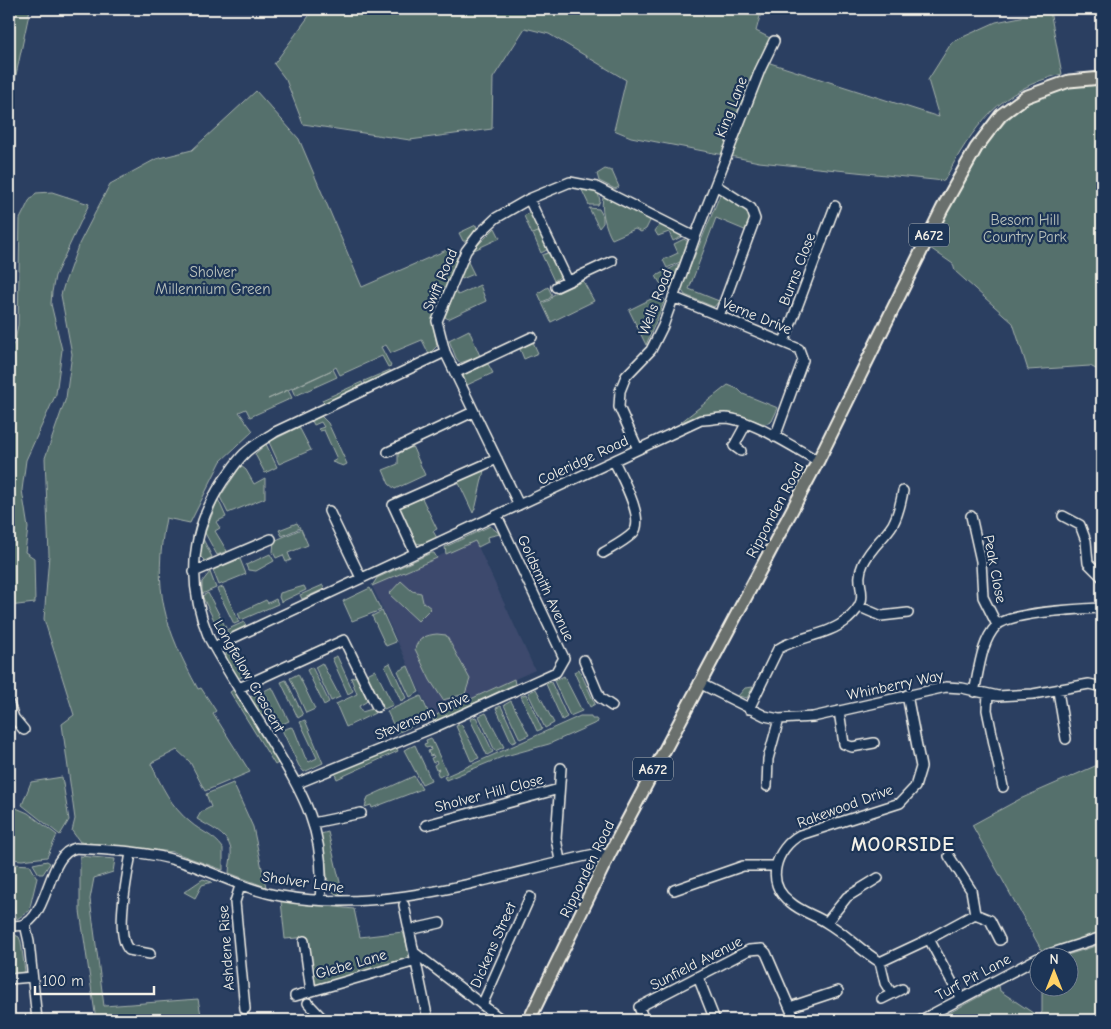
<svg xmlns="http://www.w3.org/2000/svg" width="1111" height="1029" font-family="'Comic Neue',sans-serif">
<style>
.built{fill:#3c4a6d}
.green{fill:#546f6c;stroke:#a4b0aa}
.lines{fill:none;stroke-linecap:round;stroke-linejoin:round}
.minor-casing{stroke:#f4f1e8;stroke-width:12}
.major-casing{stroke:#f4f1e8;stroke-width:15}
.minor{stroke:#1d3557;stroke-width:9}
.major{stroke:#6a706d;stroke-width:11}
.labels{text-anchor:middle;stroke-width:4.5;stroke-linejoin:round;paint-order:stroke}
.shield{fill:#1d3557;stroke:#b4b9bc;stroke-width:1}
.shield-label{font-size:14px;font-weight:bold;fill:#f4f1e8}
.street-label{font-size:15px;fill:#f4f1e8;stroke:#1d3557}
.park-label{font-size:15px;fill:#bcc4bd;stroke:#1d3557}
.district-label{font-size:20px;font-weight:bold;letter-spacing:1px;fill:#f4f1e8;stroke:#1d3557}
</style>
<rect width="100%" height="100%" fill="#2b3f61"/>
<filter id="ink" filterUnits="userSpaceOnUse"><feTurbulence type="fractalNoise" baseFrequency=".02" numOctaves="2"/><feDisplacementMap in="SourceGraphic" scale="10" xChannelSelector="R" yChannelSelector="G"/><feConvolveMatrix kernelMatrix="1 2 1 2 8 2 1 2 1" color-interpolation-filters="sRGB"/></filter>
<g filter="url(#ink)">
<!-- built -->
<path class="built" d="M475,540L535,670L432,717L372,586Z"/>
<!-- green -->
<path class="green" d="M9,9H30L10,103L9,97Z
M314,9H403L409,11L426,9H762L756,31L772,39L724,155L631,137L614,130L626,80L549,34L525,28L493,78L492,129L410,140L303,124L286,80L274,64Z
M1050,11L1062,74C1000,89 973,126 944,181L759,162L730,156L767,62L939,117L928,80L952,42L996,22Z
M1102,84V372L1090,366L1028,370L1013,323L955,271L953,264L930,248C966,170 1002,83 1102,84Z
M256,91L299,139L362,287L451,248L457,258L436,311L434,329L437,346L429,354L422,340L391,353L386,345L381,347L391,366L388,367L382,356L340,375L336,367L333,369L337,377L295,396L292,389L332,370L268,399L288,390L292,398L250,417L246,409L239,412L253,431L221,461L190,523L166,518C152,590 164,626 198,689L201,688L216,711L213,713L250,772L205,791L190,762L177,750L151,763C160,784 172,808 190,822C201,832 214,835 223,848V870L173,852L80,842L72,831L75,819L62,724L74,715L44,619L49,555L45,458L66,398L72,354L61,295L64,285L78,246L110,184L156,159L192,150Z
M605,169L612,171L619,187L615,189L599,181L597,174Z
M581,188L598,192L600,201L598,205H589Z
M52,192L89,204L55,276L52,292L51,304L62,350L56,394L26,460L22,490L28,528L25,552L34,558L35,603L9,606V350L15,342L18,325L20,219L29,201L36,193Z
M604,195L652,217L646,229L641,232L635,229L612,239C606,230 599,205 604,195Z
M720,195L748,210L751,220L747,231L716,218L689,289L719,301L714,307L685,295L681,289Z
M589,208L599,209L603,216V223L599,228Z
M531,211L540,231L532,234L524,216Z
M660,224L683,236L673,241L669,232L658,236L655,231Z
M476,225L477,230L468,241H463L459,233Z
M495,228L500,238L472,251Z
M540,231L547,250L541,253L533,234Z
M684,239L688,242L680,262L667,268L663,260L678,253L674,244Z
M548,253L561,276L554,281L542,255Z
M467,260L474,274L462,279L460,276Z
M679,264L670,288L660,283L656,276Z
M583,281L594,301L551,322L542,303L550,300L553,295Z
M480,285L486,301L448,319L445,317L455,291L458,295Z
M548,287L552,295L549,299L542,302L538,293Z
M657,296L665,300L646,345L629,310Z
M469,330L480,356L460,363L456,358L449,340Z
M533,342L538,353L524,359L520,349Z
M488,364L493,373L467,385L463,375Z
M390,370L392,374L366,385L364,381Z
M362,382L364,387L325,405L322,400Z
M728,385L738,389L743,394L778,408L772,421C763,428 752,418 743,416C721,410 702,414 681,422Z
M321,416L328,423L347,464L343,466L332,462L337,459L324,430L320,431L318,429L324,427L321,422L314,425L312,421Z
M299,427L311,450L279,464L269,442Z
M266,444L277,467L265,473L255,454Z
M412,446L425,475L395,489L389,484L383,470L398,464V454Z
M241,466L246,470L254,484L265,478V498L228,513L220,497Z
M485,466L476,506L473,513L458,481L451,484L452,480Z
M421,496L437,529L433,531L437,538L423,544L414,543L400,515V506Z
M218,499L226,517L216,522L220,528L215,531L227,551L217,555L205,533Z
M297,523L300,528L282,536L279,530Z
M490,526L500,534L487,537L488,542L478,547L475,541L446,554L445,547Z
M301,529L308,545L288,553L291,560L286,562L283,555L276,558L273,552L274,541Z
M201,535L212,557L205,561L199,555Z
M431,553H434L437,558L372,586L377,578Z
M270,554L274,561L256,571L248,570L246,565Z
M240,559L246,574L219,585L213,570Z
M210,572L216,588L202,594V582Z
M401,581L412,591L421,593L423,602L431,608L418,621L389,594Z
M323,585L324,589L302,599L300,595Z
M304,586L306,590L281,602L279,597L280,593Z
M223,587L239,622L234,624L217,589Z
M370,588L381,610L352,621L343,601Z
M208,593L226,628L219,630L202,596Z
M276,599L278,604L241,620L238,613L266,600L268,603Z
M382,611L396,642L386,646L372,616Z
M244,622L246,626L229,635L226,630Z
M437,634L446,635L470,679L465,694L443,700L430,680L415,649C418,638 426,635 437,634Z
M230,649L244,676L237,679L226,659V650Z
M337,656L353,691L348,694L332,658Z
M322,663L340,697L331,701L315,667Z
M390,663L406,698L401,701L385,666Z
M408,666L419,692L410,697L398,671Z
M312,667L329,702L324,705L307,670Z
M579,669L595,704L590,707L574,672Z
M375,670L393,705L384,709L367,674Z
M298,674L315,709L306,713L290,678Z
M356,676L367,699L366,702L359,706L362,712L372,709L375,713L346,727L336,704L357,694L351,678Z
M564,676L582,711L570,716L554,681Z
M514,679L515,684L434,722L432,717Z
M286,680L303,715L298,718L281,682Z
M551,682L567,717L562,720L546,684Z
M272,687L289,721L280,725L264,691Z
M753,687L747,698L738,696L745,688Z
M536,689L554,723L545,728L528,693Z
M233,690L235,692L280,762L275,765L230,692Z
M261,692L271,712L261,716L250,697Z
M526,694L542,729L537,731L521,696Z
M421,696L431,718L397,733L387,711Z
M511,701L529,735L520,739L504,705Z
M501,706L517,741L512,743L496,708Z
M486,713L504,747L495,751L479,716Z
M580,716H591L592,719H596L598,722L549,744L502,757L446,780L444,777Z
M476,717L493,752L487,755L470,719Z
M305,720L323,763L304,772L299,766L282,730L291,727L294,729L305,757L309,762L317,758L300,722Z
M461,724L479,758L471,761L456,726Z
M431,738L447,773L439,777L437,772L439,769L436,770L434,765L437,763L436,761L433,763L431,758L434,757L433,755L430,756L428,751L431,750L430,747L426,748L424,744L427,743L426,740Z
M415,745L431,780L422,784L404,750Z
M396,747L398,751L337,779L334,772Z
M1102,763V932L1042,951L972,825L1020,799Z
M414,776L422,789L372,808L371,805L365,807L368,797Z
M62,777L69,820L60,835L22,805L31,782Z
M233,783L253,827L266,887L229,873C229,865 232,857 231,849C227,833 209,827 197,819L201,812L211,807L206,794Z
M9,805L28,813L57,835L47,857L22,860L9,859Z
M328,832L343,895L336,894L329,889L321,834Z
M80,856L115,859L113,872L94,878L90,899L104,1006L198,999L202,1020H96L80,911Z
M47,861L50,863L43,874H39L33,864Z
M14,864L30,865L37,878L29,911L17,919L9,892V867Z
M203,879L212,882L202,885L195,898L184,892Z
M281,901L354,909L360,937L403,932L411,959L314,986L308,937L285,939Z
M9,932L19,937L21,942L25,972L9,974Z
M1102,944V1020H1092L1091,1016V1020H936L999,986L1000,991L1039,1017L1042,1012V987L1068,986V956H1064Z"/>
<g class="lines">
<!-- minor casing -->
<g class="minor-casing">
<path id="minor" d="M717,186L751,208L755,219L719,316
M529,199L568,281
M556,287L612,261
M673,297L799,349L803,360L775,437
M784,342L835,206
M455,373L532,337
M638,449L619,407L620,391L626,376L651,350L663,326L695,237L760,70L774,41
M741,451L734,446L746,424
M388,452L473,412
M519,505L445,352L437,321L466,251L479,234L496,218L529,199L570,182L596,187L695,237
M329,511L361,578
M971,516L981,561L983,597L997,625
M1063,516L1080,525L1086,541L1088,563L1102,577
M415,553L393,505L497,459
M603,553C613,547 625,541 633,533C646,520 621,476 614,461
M194,572L271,539
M860,607L881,616L908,613
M214,647L701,420C709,420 717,418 725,418C751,419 795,448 818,461
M584,660L600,698L612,706
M699,683L765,716L779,719L813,717L946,687L962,688L998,696L1033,694L1089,684L1102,687
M239,688L344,640L377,707
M1058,691L1066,739
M974,692C979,671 981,642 996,626C1010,612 1081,609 1102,608
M988,694L987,710L1003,787
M907,695L921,767L915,787L900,803L800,835C776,848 764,883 790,902C801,912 815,915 827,923C846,934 861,951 880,962L929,939L975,914
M9,704L14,718L9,723
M749,709L778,649C799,636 828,636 848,619C875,595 852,588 863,564C872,545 884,539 893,524C899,513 901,502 903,491
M839,711L844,744L852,747L874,743
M14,718L24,730
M298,783L435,727L556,672L564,658L497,516
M767,786L768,759L779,719
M313,823L361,813
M426,825L559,789
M131,853C128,873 114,935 129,950L150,954
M949,856L971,890L975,914
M560,861L556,838L561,768
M240,886L235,902L245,1009
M674,890L743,866H775
M320,900C327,831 302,792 268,736C248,703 227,671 209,638C186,582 190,531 223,481C230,472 236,462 244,454C253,445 265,439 275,432L445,352
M404,905L428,1020
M975,914L990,920L1000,940
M827,922L847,897L878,878
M25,924L29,942L37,1020
M9,925C51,935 43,854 76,848C109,850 146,851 178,861C213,871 245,890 281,896C388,915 492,876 595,854L609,855
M409,930L440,923
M929,939L961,999
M304,941L311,991
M415,953L502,1020
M1043,956L1102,937
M880,962L885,983L892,994
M698,977L715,1020
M9,979L32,977
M295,996L416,961
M882,999L902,989
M308,1003L324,1020
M482,1005L530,897
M790,1007L838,991
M644,1020L639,1007L749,950L762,949L766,953L795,1020
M921,1020L1038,958"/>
</g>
<!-- major casing -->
<g class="major-casing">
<path id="major" d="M529,1020L609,855L818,461L942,209L976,148L1001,115L1025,97L1069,81L1102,78"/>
</g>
<!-- minor -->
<use href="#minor" class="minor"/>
<!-- major -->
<use href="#major" class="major"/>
</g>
</g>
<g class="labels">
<!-- shield labels -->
<g class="shield">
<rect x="909" y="223.5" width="40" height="23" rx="4"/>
<rect x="633" y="757.5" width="40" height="23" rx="4"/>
</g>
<g class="shield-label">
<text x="929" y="240">A672</text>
<text x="653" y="774">A672</text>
</g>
<!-- street labels -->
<g class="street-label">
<text transform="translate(731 107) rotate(-69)" y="5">King Lane</text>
<text transform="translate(797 269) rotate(-69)" y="5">Burns Close</text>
<text transform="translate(440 280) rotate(-67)" y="5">Swift Road</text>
<text transform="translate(655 302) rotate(-69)" y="5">Wells Road</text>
<text transform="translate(757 316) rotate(22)" y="5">Verne Drive</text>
<text transform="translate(583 460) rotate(-25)" y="5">Coleridge Road</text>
<text transform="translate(775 510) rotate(-62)" y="5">Ripponden Road</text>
<text transform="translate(995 569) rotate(79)" y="5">Peak Close</text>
<text transform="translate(546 588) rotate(65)" y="5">Goldsmith Avenue</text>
<text transform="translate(249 676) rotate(60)" y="5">Longfellow Crescent</text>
<text transform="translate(895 685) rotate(-12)" y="5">Whinberry Way</text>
<text transform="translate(422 716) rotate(-23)" y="5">Stevenson Drive</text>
<text transform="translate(489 793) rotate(-15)" y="5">Sholver Hill Close</text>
<text transform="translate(845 806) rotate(-20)" y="5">Rakewood Drive</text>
<text transform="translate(587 869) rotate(-64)" y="5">Ripponden Road</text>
<text transform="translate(303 882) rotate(8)" y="5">Sholver Lane</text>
<text transform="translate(493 945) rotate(-66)" y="5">Dickens Street</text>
<text transform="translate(226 948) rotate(-94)" y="5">Ashdene Rise</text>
<text transform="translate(696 963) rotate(-27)" y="5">Sunfield Avenue</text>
<text transform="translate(351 964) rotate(-16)" y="5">Glebe Lane</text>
<text transform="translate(973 977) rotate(-28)" y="5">Turf Pit Lane</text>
</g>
<!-- park labels -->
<g class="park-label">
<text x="1025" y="225">Besom Hill<tspan x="1025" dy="17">Country Park</tspan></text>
<text x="213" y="277">Sholver<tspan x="213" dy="17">Millennium Green</tspan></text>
</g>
<!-- district labels -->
<g class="district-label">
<text x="903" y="851">MOORSIDE</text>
</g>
</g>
<!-- margin -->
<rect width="1111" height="1029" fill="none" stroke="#1d3557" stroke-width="30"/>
<rect x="15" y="15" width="1081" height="999" fill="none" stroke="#f4f1e8" stroke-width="2" filter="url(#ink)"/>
<!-- north arrow -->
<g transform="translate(1054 972)"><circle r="24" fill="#1d3557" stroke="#738091"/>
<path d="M0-4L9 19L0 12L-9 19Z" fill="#ffd166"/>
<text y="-8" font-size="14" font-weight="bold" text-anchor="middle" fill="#f4f1e8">N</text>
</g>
<!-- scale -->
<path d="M35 986v8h119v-8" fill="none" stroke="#f4f1e8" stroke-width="2.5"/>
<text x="42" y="986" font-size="15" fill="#f4f1e8" stroke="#1d3557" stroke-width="4" paint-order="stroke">100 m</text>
</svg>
